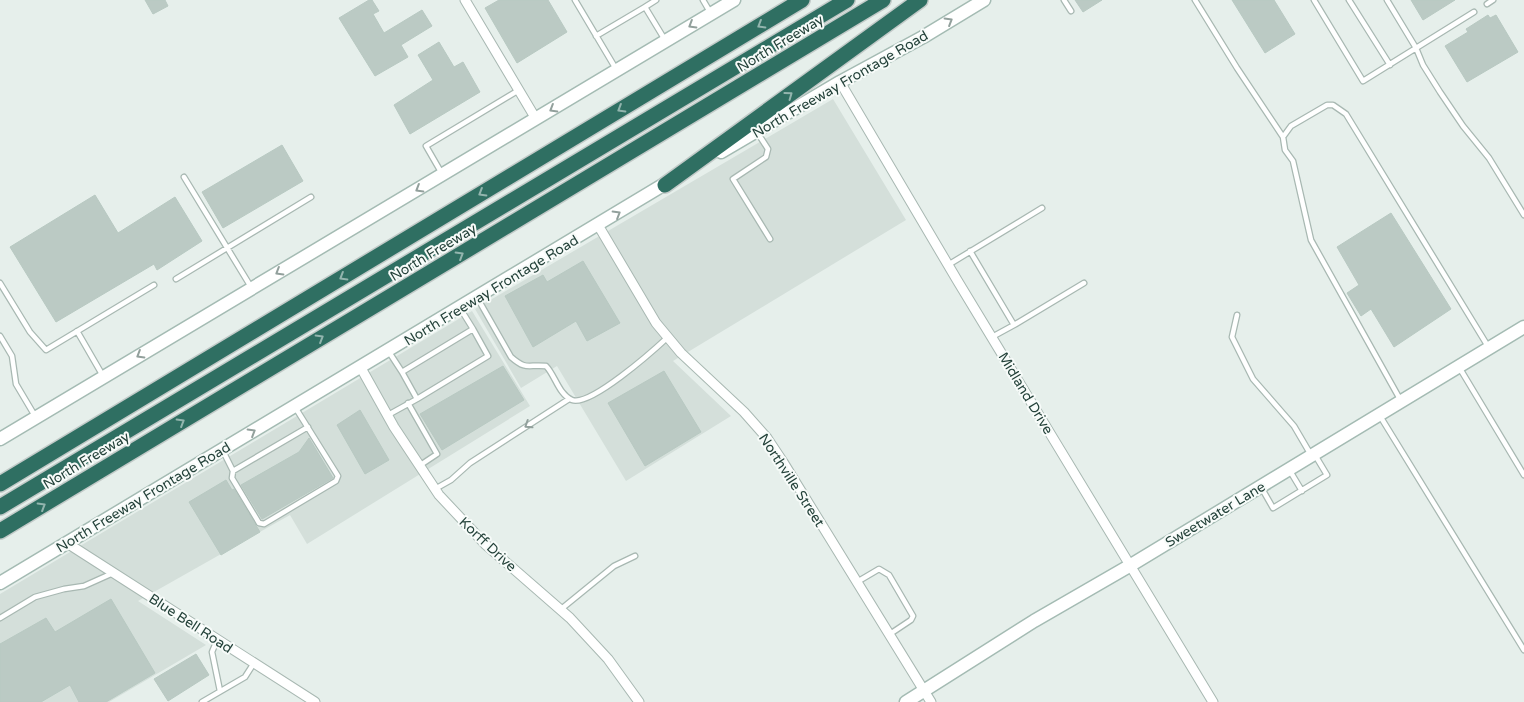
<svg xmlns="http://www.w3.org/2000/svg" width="1524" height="702" font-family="'Varela Round',sans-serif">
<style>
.built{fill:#d4dfda}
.building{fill:#bbcac4;stroke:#b8c9c2}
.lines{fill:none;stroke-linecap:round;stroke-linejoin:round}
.lane-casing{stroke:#a8b8b2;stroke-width:7}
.street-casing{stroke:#a8b8b2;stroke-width:11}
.secondary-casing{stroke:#a4bbb3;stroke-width:15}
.highway-casing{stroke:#c2cac8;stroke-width:18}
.lane{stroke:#fff;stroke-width:4.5}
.street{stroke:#fff;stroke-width:9}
.secondary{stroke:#fff;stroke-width:12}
.highway{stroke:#2f6f62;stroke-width:15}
.oneway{stroke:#92a09c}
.oneway2{stroke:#93b5ae}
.labels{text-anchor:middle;stroke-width:4;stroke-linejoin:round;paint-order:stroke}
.street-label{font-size:14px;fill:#24423a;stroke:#f7fbf9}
</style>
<rect width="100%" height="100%" fill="#e6efeb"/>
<!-- built -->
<path class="built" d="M833,99L906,220L673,361L731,416L626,481L557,366L521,388L475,309Z
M472,311L530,406L307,544L290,515L138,601L206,645L109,702H0V594Z"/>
<!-- building -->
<path class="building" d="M145,0H165L168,6L153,14Z
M369,0H372L379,11L373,14L384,33L422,10L432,26L401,45L408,57L375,76L339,18Z
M499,0H548L567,32L517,63L485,8Z
M1075,0H1102L1083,12Z
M1232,0H1274L1295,34L1265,53Z
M1411,0H1455L1423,20Z
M1488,15L1490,18L1496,15L1518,52L1467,82L1445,46L1468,32L1466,29Z
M439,42L454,67L463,62L480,92L410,134L394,105L433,80L418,55Z
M282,145L303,181L223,228L202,192Z
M95,195L118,233L175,197L202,241L157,270L154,264L56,322L10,247Z
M1391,213L1451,309L1394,347L1371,309L1361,316L1347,293L1359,285L1337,247Z
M583,261L620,323L587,341L576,321L533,347L505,296L543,275L547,282Z
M503,366L524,400L442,450L420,414Z
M664,371L701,432L645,466L608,403Z
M360,410L389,460L365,474L337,425Z
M309,438L333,478L262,519L241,485L299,452Z
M226,480L232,490L234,489L260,532L221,555L189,502Z
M111,599L155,673L106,702H79L70,685L41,702H0V644L46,618L55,632Z
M196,654L209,675L168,701L154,679Z"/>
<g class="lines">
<!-- lane casing -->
<g class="lane-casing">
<path id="lane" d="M575,0L616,69
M656,0L645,7L665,40
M703,0L710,12
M1064,0L1071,11
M1195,0L1237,68L1283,137
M1314,0L1363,81L1474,12
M1349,0L1390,65
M1387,0L1416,48L1423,65L1440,92L1463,126L1489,158L1524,215
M1487,4L1493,0
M596,36L645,7
M757,132L768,149L766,157L733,179L770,239
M441,172L426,146L519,90
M184,177L251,287
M970,251L1014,325L992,337
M948,265L1042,208
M176,279L311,197
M0,283L30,332L46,350L154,285
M478,299L511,357C527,371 528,364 546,366C555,375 559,395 572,400C590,407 653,351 668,337
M1237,315L1232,337L1253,379L1294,426L1311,455
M1014,325L1084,283
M77,331L103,376
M0,336L12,356L16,384L35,416
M389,352L402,372L473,329L460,308
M1459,367L1524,475
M402,372L417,399L488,356L473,329
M1401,401L1311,240L1293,161L1285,150L1283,137L1291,126L1327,105H1333L1346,114L1489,348
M408,403L437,454L419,466
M388,415L417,399
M1380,416L1524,650
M223,451L233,471L232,478L259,523L264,524L336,481L338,476L295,407
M233,471L308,427
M1290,471L1302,491
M1261,487L1273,508L1327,475L1315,455
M435,489L451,480L470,463L569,399
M857,582L879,569L889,575L913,616L911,620L890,634
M560,610L614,566L635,556
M0,618L35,597L64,589L84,586L113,573
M217,640L212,652L220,691
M202,702L245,677L254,663"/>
</g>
<!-- street casing -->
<g class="street-casing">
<path id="street" d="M465,0L536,119
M840,82L957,280L1213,702
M598,225L656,323L681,353L744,412L767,438L783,462L931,702
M361,368L394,427L439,495L485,544L570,618L608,659L639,702
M67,543L315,702"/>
</g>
<!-- secondary casing -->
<g class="secondary-casing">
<path id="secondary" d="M721,152L840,82L923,37L984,0
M0,439L734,0
M0,583L673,179
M906,702L1034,621L1131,565L1524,327"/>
</g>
<!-- highway casing -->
<g class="highway-casing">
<path id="highway" d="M665,185L920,0
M0,484L802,0
M0,507L847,0
M0,531L883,0"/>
</g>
<!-- lane -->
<use href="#lane" class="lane"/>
<!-- street -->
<use href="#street" class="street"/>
<!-- secondary -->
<use href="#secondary" class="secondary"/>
<!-- highway -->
<use href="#highway" class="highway"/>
</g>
<!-- one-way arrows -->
<defs><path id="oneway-chevron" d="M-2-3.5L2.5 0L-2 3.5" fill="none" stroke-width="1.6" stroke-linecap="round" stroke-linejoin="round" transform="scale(1.25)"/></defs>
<g class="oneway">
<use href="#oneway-chevron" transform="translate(949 21) rotate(-31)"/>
<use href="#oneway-chevron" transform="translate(692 25) rotate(149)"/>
<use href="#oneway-chevron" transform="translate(553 109) rotate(149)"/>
<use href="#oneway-chevron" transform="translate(419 189) rotate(149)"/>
<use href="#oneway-chevron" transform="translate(617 214) rotate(-31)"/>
<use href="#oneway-chevron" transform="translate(279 272) rotate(149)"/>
<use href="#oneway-chevron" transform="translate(140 355) rotate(149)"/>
<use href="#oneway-chevron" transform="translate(528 425) rotate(147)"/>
<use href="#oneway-chevron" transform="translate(252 432) rotate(-31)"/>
</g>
<g class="oneway2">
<use href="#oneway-chevron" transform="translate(761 25) rotate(149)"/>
<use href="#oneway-chevron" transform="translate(789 95) rotate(-36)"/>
<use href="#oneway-chevron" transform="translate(621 109) rotate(149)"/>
<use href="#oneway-chevron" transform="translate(482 193) rotate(149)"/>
<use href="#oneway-chevron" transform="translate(460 255) rotate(-31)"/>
<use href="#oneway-chevron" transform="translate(343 277) rotate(149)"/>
<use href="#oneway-chevron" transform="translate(320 338) rotate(-31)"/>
<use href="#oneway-chevron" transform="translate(181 422) rotate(-31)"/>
<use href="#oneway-chevron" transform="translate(42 506) rotate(-31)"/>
</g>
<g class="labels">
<!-- street labels -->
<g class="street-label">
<text transform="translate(780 43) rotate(-31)" y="5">North Freeway</text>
<text transform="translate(840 84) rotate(-30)" y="5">North Freeway Frontage Road</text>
<text transform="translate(433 252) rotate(-31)" y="5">North Freeway</text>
<text transform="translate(491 290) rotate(-31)" y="5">North Freeway Frontage Road</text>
<text transform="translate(1026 393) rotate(59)" y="5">Midland Drive</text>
<text transform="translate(86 460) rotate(-31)" y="5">North Freeway</text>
<text transform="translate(792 480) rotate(57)" y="5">Northville Street</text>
<text transform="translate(143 497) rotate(-31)" y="5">North Freeway Frontage Road</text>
<text transform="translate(1215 514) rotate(-31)" y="5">Sweetwater Lane</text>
<text transform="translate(488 544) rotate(43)" y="5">Korff Drive</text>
<text transform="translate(191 623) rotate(33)" y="5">Blue Bell Road</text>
</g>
</g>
</svg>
